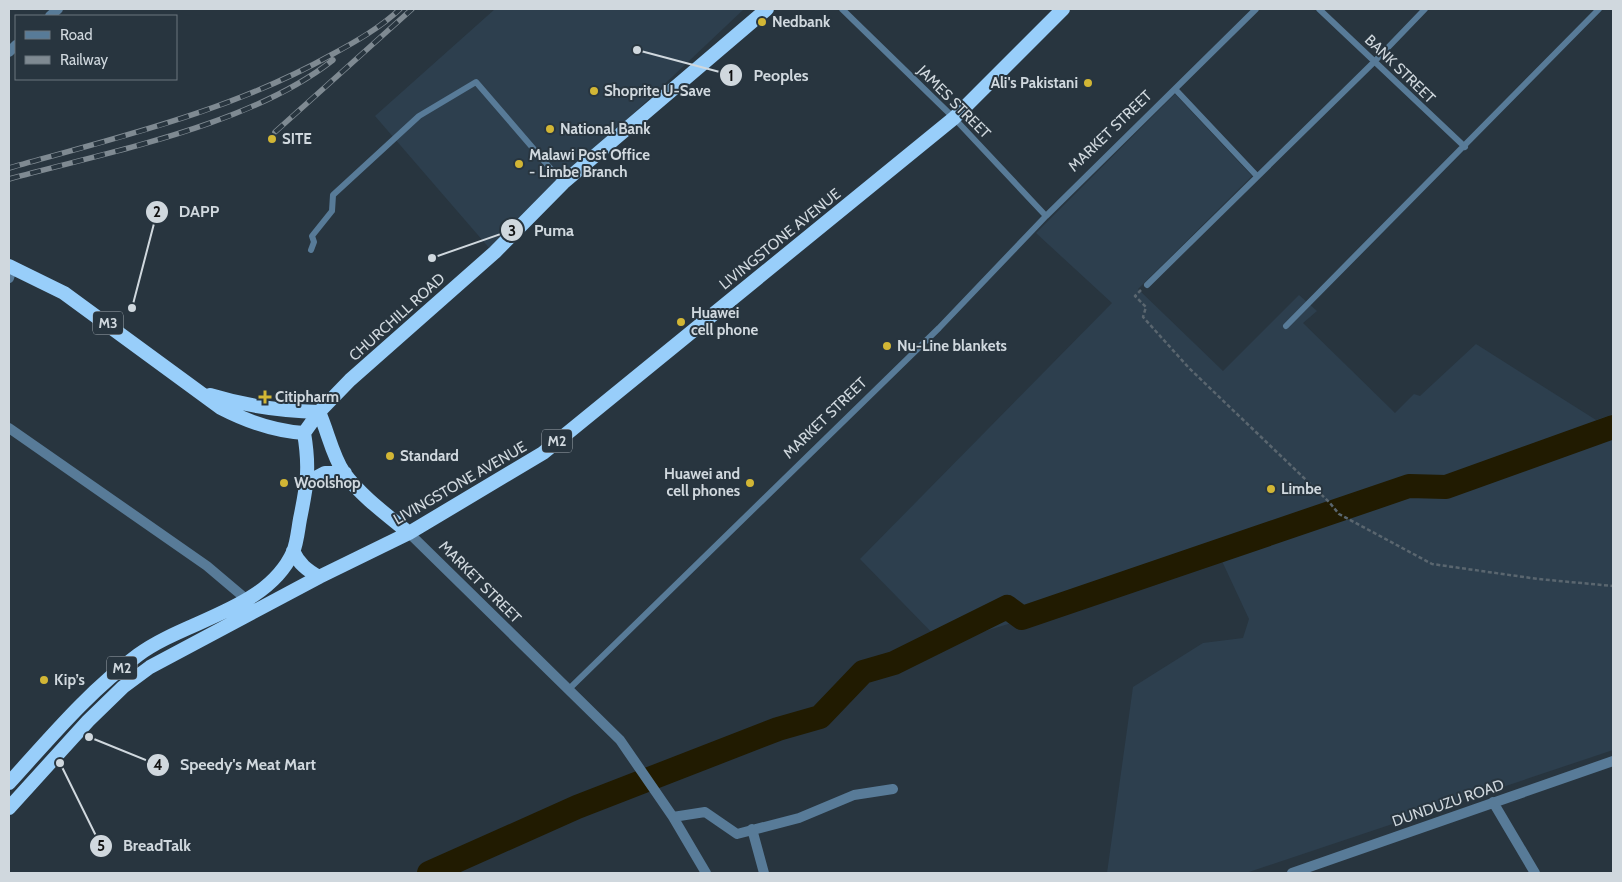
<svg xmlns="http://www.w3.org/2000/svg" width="1622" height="882" font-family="Cabin,sans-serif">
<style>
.built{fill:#2d3f4e}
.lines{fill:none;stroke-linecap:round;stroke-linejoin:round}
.river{stroke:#211b01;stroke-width:24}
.path{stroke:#5a666f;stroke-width:2.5;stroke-dasharray:4 2.5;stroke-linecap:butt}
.service{stroke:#587b98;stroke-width:6}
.minor{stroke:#587b98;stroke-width:10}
.trunk{stroke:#98cefa;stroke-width:14}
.rail-casing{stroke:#7f8a92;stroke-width:5.5}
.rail{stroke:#28353f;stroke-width:4;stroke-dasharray:11;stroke-linecap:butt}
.poi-dot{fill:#d2b635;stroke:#28353f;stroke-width:2}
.labels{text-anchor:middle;stroke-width:4;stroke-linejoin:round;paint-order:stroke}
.shield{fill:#28353f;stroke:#9ea7ae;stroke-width:1}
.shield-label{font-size:14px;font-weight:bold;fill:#d0d8de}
.poi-label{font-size:15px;font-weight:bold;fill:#d0d8de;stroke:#28353f;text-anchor:start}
.street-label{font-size:15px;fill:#d0d8de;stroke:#28353f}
.leader{fill:none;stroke:#d0d8de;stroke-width:2}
.callout-dot{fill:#d0d8de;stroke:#28353f;stroke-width:2}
.mark-label{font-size:15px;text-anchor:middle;font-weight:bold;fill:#111}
.callout-label{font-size:16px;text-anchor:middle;font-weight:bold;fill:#d0d8de;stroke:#28353f;stroke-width:4;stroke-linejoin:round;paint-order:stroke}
</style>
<rect width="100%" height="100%" fill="#28353f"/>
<!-- built -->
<path class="built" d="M495,9H744L490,249L375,116Z
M1175,94L1252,176L1138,289L1223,371L1299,295L1317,311L1303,323L1395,413L1414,394L1420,396L1476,344L1596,420L1613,414V750L1246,873H1107L1133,687L1203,643L1243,638L1249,619L1221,559L943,644L860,559L1112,303L1036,233Z"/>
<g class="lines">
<!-- river -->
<path class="river" d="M429,873L577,807L778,729L820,717L863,672L894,663L1007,607L1022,618L1409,486L1446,487L1613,427"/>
<!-- path -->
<path class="path" d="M1141,290L1135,296L1146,307L1143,317L1189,368L1329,502L1339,514L1432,564L1538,579L1613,586"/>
<!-- service -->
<path class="service" d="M842,9L954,118L1046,216
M1319,9L1465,147
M1175,89L1257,176
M311,250L314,242L312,236L332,211L333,195L419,116L476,82L563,183
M1147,285L1374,62L1425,9
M1286,326L1599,9
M569,689L939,328L1046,216L1256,9"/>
<!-- minor -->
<path class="minor" d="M50,16L58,9
M9,52L16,45
M9,278L12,268
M9,428L207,566L246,599
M409,533L620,740L673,817L706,873
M1493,802L1535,873
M673,817L705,812L737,834L799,818L854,795L893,789
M752,829L764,873
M1292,873L1613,761"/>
<!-- trunk -->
<path class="trunk" d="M9,266L64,293L221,408C248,422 274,431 304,433
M210,395C246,406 281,411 319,412
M319,412C328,432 332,455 344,473C361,496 387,515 409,533
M308,482L325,473H345
M293,551C299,564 307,570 319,577
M9,783C50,738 89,691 138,655C185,620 267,610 293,552C297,543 298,530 300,519C307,485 310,468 304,433L319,412L350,380L495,252L563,183L767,9
M9,808L88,721L123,687L150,667L319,577L409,533L543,453L954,118L1063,9"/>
<!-- rail casing -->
<g class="rail-casing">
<path id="rail" d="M275,132L412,9
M9,168C119,137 231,111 331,55C355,42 380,28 400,9
M9,179C111,151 249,126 333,60"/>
</g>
<!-- rail -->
<use href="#rail" class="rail"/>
</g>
<!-- markers -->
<g class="poi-dot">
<circle cx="762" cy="22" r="5"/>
<circle cx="1088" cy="83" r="5"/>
<circle cx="594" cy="91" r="5"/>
<circle cx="550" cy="129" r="5"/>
<circle cx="272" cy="139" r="5"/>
<circle cx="519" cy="164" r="5"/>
<circle cx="681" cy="322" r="5"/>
<circle cx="887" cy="346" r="5"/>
<path d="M262.5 389.5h5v5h5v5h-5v5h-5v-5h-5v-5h5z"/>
<circle cx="390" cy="456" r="5"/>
<circle cx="284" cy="483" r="5"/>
<circle cx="750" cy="483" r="5"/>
<circle cx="1271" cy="489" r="5"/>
<circle cx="44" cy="680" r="5"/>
</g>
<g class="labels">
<!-- shield labels -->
<g class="shield">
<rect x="93" y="311.5" width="30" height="23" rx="4"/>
<rect x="542" y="429.5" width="30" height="23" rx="4"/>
<rect x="107" y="656.5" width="30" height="23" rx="4"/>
</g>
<g class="shield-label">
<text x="108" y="328">M3</text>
<text x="557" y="446">M2</text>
<text x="122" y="673">M2</text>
</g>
<!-- poi labels -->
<g class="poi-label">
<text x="772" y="27">Nedbank</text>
<text x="1078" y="88" text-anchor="end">Ali's Pakistani</text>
<text x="604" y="96">Shoprite U-Save</text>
<text x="560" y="134">National Bank</text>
<text x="282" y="144">SITE</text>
<text x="529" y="160">Malawi Post Office<tspan x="529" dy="17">- Limbe Branch</tspan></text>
<text x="691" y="318">Huawei<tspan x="691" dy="17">cell phone</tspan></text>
<text x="897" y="351">Nu-Line blankets</text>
<text x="275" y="402">Citipharm</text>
<text x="400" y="461">Standard</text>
<text x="740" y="479" text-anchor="end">Huawei and<tspan x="740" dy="17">cell phones</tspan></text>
<text x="294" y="488">Woolshop</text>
<text x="1281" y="494">Limbe</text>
<text x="54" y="685">Kip’s</text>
</g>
<!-- street labels -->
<g class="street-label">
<text transform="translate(1400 69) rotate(44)" y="5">BANK STREET</text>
<text transform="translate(954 102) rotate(45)" y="5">JAMES STREET</text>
<text transform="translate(1110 131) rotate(-44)" y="5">MARKET STREET</text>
<text transform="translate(780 239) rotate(-39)" y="5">LIVINGSTONE AVENUE</text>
<text transform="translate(397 317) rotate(-42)" y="5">CHURCHILL ROAD</text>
<text transform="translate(825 418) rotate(-44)" y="5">MARKET STREET</text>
<text transform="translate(460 483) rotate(-30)" y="5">LIVINGSTONE AVENUE</text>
<text transform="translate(480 582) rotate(45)" y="5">MARKET STREET</text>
<text transform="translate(1448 803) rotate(-19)" y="5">DUNDUZU ROAD</text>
</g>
</g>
<!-- callouts -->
<path class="leader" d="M637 50L731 75M132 308L157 212M432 258L512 230M89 737L158 765M60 763L101 846"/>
<g class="callout-dot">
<circle cx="637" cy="50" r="5"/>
<circle cx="132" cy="308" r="5"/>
<circle cx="432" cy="258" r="5"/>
<circle cx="89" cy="737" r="5"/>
<circle cx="60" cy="763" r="5"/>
<circle cx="731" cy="75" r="12"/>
<circle cx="157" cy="212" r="12"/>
<circle cx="512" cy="230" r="12"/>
<circle cx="158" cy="765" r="12"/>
<circle cx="101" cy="846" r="12"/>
</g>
<g class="mark-label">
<text x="731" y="81">1</text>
<text x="157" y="217">2</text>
<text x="512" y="236">3</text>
<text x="158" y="770">4</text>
<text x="101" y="851">5</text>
</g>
<g class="callout-label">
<text x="781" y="81">Peoples</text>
<text x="199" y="217">DAPP</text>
<text x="554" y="236">Puma</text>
<text x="248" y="770">Speedy's Meat Mart</text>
<text x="157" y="851">BreadTalk</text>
</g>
<!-- border -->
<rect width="1622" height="882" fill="none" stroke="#d0d8de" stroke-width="20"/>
<!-- legend -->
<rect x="15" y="15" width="162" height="65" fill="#28353f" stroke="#6b767f"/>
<rect x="25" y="31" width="25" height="8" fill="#587b98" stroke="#6b767f"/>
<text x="60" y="40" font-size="15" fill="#d0d8de">Road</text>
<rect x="25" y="56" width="25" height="8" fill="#7f8a92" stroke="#6b767f"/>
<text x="60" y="65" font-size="15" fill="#d0d8de">Railway</text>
</svg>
